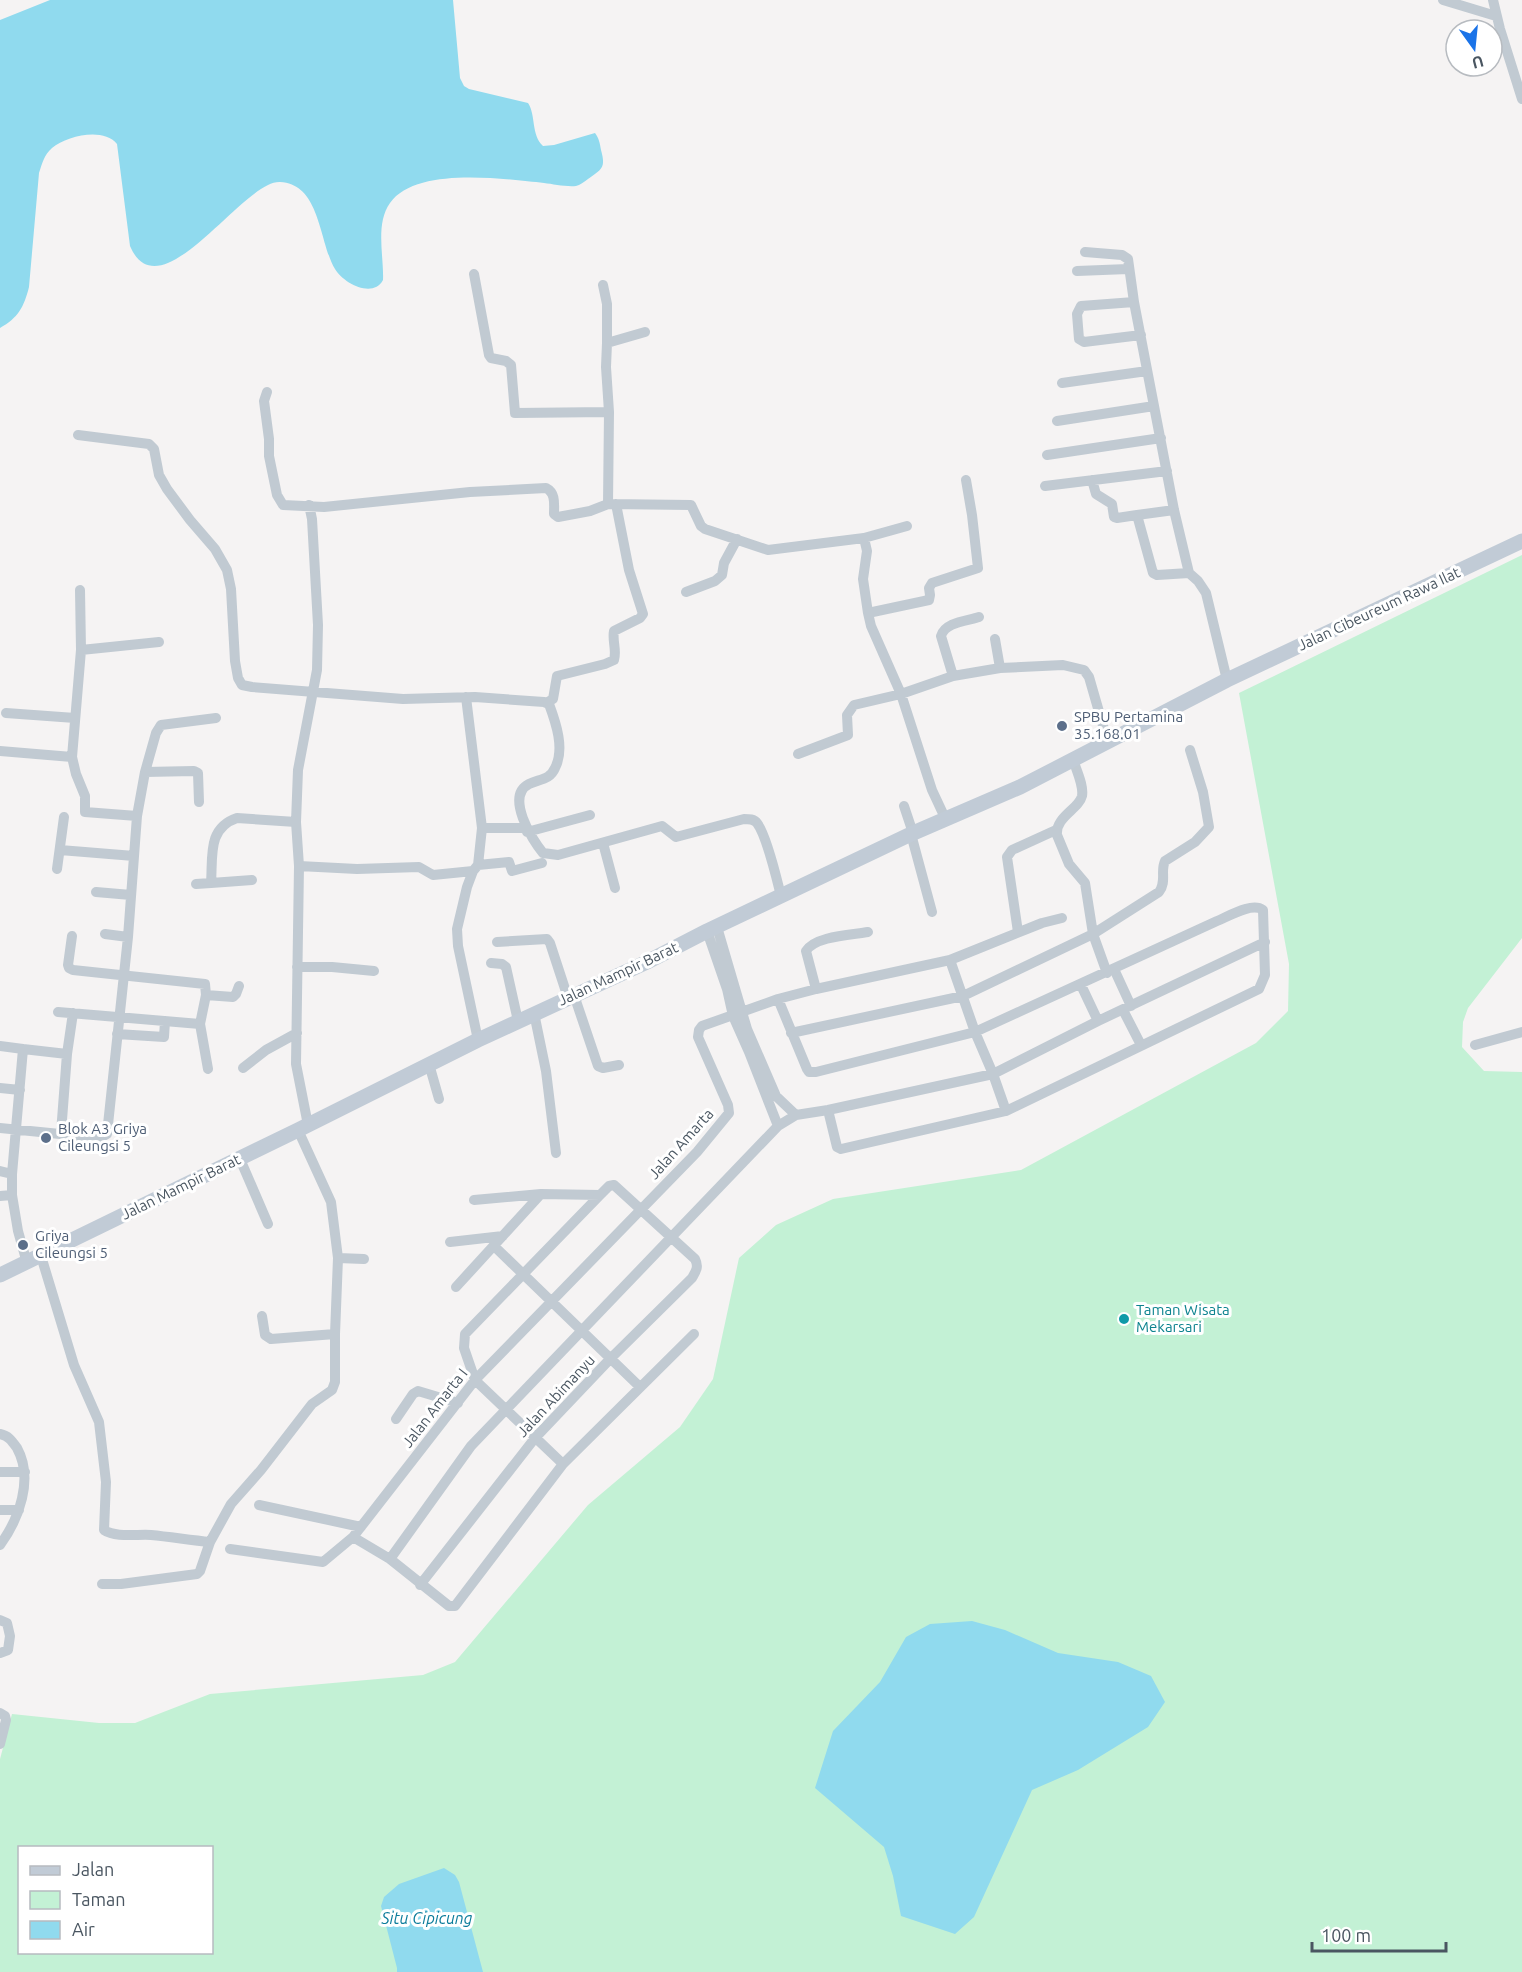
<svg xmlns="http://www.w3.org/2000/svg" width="1522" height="1972" font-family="Ubuntu,sans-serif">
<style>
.green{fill:#c3f1d5;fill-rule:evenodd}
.water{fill:#90daee}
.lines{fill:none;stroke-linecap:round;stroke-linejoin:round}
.street{stroke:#c1cad2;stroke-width:10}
.secondary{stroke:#c1cbd6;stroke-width:15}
.service-dot{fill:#5c6f8a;stroke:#fff;stroke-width:2}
.culture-dot{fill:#0f9aa8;stroke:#fff;stroke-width:2}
.labels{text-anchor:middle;stroke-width:6;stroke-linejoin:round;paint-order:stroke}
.street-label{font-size:15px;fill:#4a5661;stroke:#fff}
.service-label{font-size:15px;fill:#4e5e75;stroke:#fff;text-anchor:start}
.culture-label{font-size:15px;fill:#0d838f;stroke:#fff;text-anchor:start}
.water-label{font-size:16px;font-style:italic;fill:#0c7c9b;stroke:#fff}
</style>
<rect width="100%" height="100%" fill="#f5f3f3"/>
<!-- green -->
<path class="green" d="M1522,555V938L1468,1008L1463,1022L1462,1047L1484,1071L1522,1072V1972H0V1759L12,1714L99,1723H135L210,1694L423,1675L455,1662L588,1505L680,1427L713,1379L739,1258L776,1225L833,1199L1021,1170L1256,1043L1288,1011L1289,964L1239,693ZM20,1848H212V1952H20Z"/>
<!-- water -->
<path class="water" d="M50,0H453L460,78L464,86L469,89L528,103C536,115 531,135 543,146L554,145L595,133C599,138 600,144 601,150C606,168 602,169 588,179C584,182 580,185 576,186C566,187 553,184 544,183C504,179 416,166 390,203C375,224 384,256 383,280C373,299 343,283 335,269C319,243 321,184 280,182C243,180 160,316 130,246L117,144C103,127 67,136 52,148C44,155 42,164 39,173L29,287C24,307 18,318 0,328V20Z
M972,1621L1005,1630L1058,1653L1118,1662L1151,1676L1165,1702L1148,1727L1078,1770L1032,1790L974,1917L955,1934L901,1916L893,1876L884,1847L815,1788L833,1731L880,1682L906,1637L930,1624Z
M444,1868L455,1875L459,1882L483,1972H397V1968L381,1906L384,1897L399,1884Z"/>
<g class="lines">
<!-- street -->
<path class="street" d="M1443,0L1496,16
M1493,0L1500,29L1522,99
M1085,252L1122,255L1128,259L1134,302L1174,510L1189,573L1198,581L1206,593L1227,680
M1077,271L1128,269
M474,274L489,355L491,358L506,361L511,365L515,413L609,412
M603,285L607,304V343
M1134,302L1081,306L1077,314L1079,339L1084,342L1141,335
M1062,383L1147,371
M267,392L264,401L269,439V456L277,495L283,505L324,507L470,492L546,488C556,493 554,504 554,514L558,517L590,511L608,504L691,505L701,526L705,529L768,550L864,538L907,526
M1057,421L1154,406
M78,435L149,444L154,449L159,475L167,489L190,520L215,549L227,570L231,589L235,661L238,678L242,685L252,687L403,699L475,697L544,702L549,704C556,723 565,749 555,768C550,780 539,779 529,784C505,796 532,840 543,853L558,855L662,826L676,837L744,819C749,819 754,819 757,823C767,836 777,880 781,896
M1047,455L1161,438
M1092,480L1096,494L1112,504L1114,517L1117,518L1137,515L1153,573L1157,575L1189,573
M1045,486L1167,471
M608,504L609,412L606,367L607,343L645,332
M1137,515L1174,510
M864,538L867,551L863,579L868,613
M686,592L715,581L722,575L724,563L737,539
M995,639L1000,668
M81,650L159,642
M953,676L941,636C945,622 967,621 979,617
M466,697L482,828L478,865L473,871L467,887L457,929L458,946L478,1040
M546,703L553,699L557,676L605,664L614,660C617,650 612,641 614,631L640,618L643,614L629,570L616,504
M6,713L75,718
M0,751L72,757L81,650L80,590
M798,754L848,735L847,715L854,705L901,694L953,676L1000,668L1063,665L1084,670L1089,677L1108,743
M72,757L76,774L85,796V812L137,816
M1073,759C1076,770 1084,785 1082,796C1079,809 1055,817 1057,835L1069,864L1085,883L1093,934L1107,973
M145,772L194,771L198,773L199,802
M904,806L913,833
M946,820L932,790L901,694L871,626L868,613L929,600L930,595L929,588L932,583L978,568L972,515L966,480
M482,828H526
M527,832L590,815
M911,834L932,912
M603,843L615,888
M60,850L134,856
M478,865L509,862L512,871L542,863
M299,866L357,869L419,867L433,875L473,871
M57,869L64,817
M252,880L211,883C213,857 207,828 237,818L296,822
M196,884L211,883
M96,892L131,895
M717,927L747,1029L776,1096L796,1115
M707,931L727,989L733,1016L749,1052L778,1126
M1018,932L1007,857L1012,850L1056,830
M105,934L128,937
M72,936L68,965L69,968L73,970L205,984L206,995L200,1024L208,1069
M497,942L547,939L550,943L568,998
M950,960L975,1032L993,1074L1006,1111
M491,963L502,964L506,967L518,1021
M297,967H332L374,971
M1114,969L1131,1006
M1081,985L1098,1021
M816,989L806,951C815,936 851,935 868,932
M206,995L233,997L236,994L239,986
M574,995L598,1066L603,1068L619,1065
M778,999L807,1069L809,1072H816L975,1032L1217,921C1229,916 1252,902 1263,910L1265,975L1259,989L1006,1111L841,1149L837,1147L828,1110
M1123,1010L1141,1045
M58,1012L200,1024
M534,1013L546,1071L556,1153
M791,1033L963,996L1093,934L1159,892C1167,882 1160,871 1165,861L1195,842L1209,827L1203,792L1190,750
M117,1034L164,1037L165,1021
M1475,1045L1522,1032
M0,1046L23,1049L12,1174V1195L18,1231L27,1263
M23,1049L67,1054
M429,1064L439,1099
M243,1068L266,1050L297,1033
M0,1088L20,1090
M308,1125L296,1064L299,866L296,822L298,770L317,670L318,625L312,519L309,505
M0,1128L100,1138L107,1134L128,937L137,816L145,772L156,733L161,725L216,718
M61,1133L67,1054L73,1013
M240,1159L268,1224
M0,1171L12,1174
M0,1196L12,1195
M474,1200L541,1194L600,1195
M450,1242L503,1236
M494,1246L640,1387
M41,1256L74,1365L99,1422L106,1482L104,1530C116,1538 137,1534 151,1535C171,1537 190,1540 210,1542
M338,1258L364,1259
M456,1287L541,1194
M262,1316L265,1335L271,1339L335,1334
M396,1419L413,1394L418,1391L458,1403
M0,1434C9,1436 12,1441 17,1448C34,1479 19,1519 0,1545
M0,1472H25
M259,1505L361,1527
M0,1510H19
M353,1537L390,1559L449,1606H455L563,1464L694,1334
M230,1549L323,1562L353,1537L475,1380L697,1152L729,1113L728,1105L698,1037L699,1030L702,1026L778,999L816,989L950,960L1042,923L1062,918
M390,1559L471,1446L778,1126L796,1115L828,1110L993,1074L1098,1021L1265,942
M102,1584H121L197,1574L200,1571L210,1542L231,1504L261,1470L312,1404L332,1390L335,1382V1334L338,1258L331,1202L298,1130
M420,1585L535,1438L611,1358L692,1278C696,1271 699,1267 695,1259L614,1185L609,1186L600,1195L465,1334L464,1348L475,1380L563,1464
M0,1620L7,1623L10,1636L8,1650L0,1653
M0,1713L5,1716L6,1720L0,1744"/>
<!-- secondary -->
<path class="secondary" d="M0,1275L298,1130L478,1040L647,962L707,931L911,834L1020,787L1227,680L1522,541"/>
</g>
<!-- markers -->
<g class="service-dot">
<circle cx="1062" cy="726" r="6"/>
<circle cx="46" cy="1138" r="6"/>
<circle cx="23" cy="1245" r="6"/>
</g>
<circle class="culture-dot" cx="1124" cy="1319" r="6"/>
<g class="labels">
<!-- street labels -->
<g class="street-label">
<text transform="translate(1379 609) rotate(-25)" y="5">Jalan Cibeureum Rawa Ilat</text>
<text transform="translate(618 974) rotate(-25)" y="5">Jalan Mampir Barat</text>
<text transform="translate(681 1144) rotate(-48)" y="5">Jalan Amarta</text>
<text transform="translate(181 1187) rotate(-26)" y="5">Jalan Mampir Barat</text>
<text transform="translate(556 1396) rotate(-47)" y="5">Jalan Abimanyu</text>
<text transform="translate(435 1408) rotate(-52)" y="5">Jalan Amarta I</text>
</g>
<!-- service labels -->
<g class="service-label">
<text x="1074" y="722">SPBU Pertamina<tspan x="1074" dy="17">35.168.01</tspan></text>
<text x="58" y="1134">Blok A3 Griya<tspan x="58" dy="17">Cileungsi 5</tspan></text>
<text x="35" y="1241">Griya<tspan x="35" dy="17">Cileungsi 5</tspan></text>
</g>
<!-- culture labels -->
<g class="culture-label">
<text x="1136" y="1315">Taman Wisata<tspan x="1136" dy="17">Mekarsari</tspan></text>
</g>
<!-- water labels -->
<g class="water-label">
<text x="427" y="1924">Situ Cipicung</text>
</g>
</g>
<!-- legend -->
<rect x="18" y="1846" width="195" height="108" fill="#ffffff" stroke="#b7bbc0" stroke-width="1.5"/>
<rect x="30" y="1866" width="30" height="9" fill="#c1cbd6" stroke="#b7bbc0" stroke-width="1.5"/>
<text x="72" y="1876" font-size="18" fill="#4a5661">Jalan</text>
<rect x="30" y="1891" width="30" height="18" fill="#c3f1d5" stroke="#b7bbc0" stroke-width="1.5"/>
<text x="72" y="1906" font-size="18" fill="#4a5661">Taman</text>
<rect x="30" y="1921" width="30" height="18" fill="#90daee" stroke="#b7bbc0" stroke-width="1.5"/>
<text x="72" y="1936" font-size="18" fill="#4a5661">Air</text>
<!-- north arrow -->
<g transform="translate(1474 48) rotate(165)"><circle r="28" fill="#ffffff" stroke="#b7bbc0" stroke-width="1.5"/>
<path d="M0-4.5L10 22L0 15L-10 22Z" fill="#1a73e8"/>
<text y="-9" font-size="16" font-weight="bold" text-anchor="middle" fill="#4a5661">U</text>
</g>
<!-- scale -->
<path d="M1312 1942v9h134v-9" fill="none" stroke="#4a5661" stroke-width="3"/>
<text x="1321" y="1942" font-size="18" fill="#4a5661" stroke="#ffffff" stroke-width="4.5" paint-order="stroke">100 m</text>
</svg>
